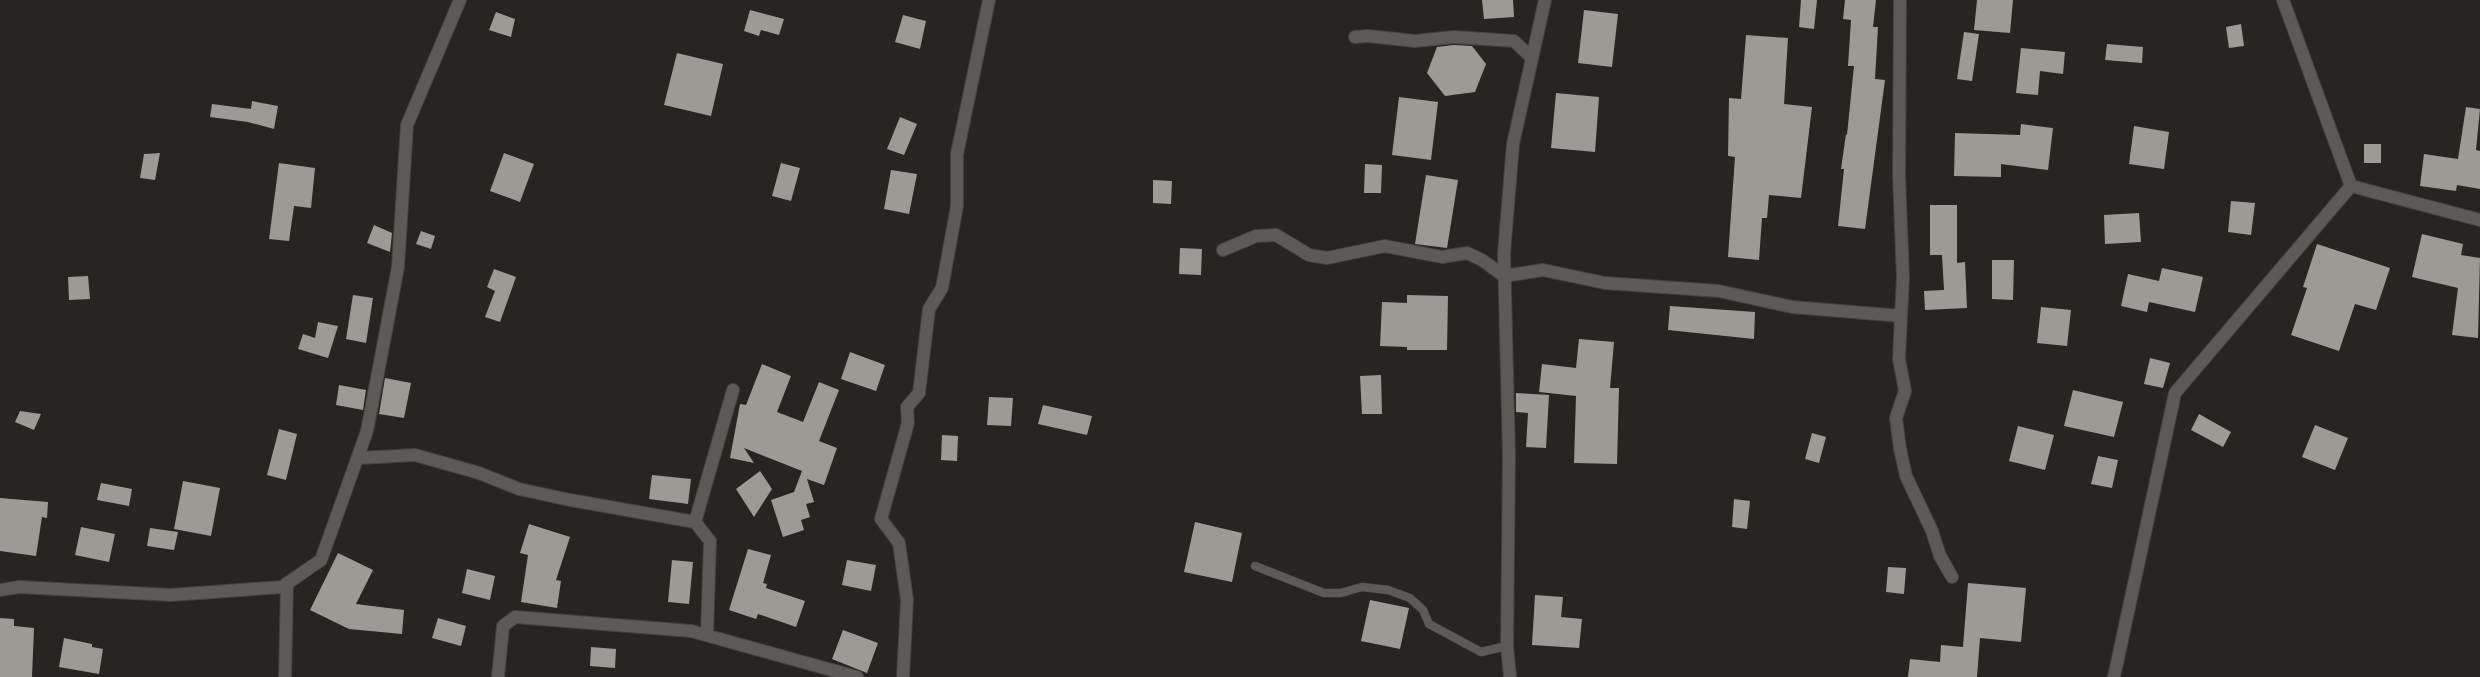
<svg xmlns="http://www.w3.org/2000/svg" width="2480" height="677" font-family="'PT Sans',sans-serif">
<style>
.building{fill:#9d9a96}
.lines{fill:none;stroke-linecap:round;stroke-linejoin:round}
.lane-casing{stroke:#43423f;stroke-width:9}
.street-casing{stroke:#43423f;stroke-width:14}
.lane{stroke:#5c5a56;stroke-width:8}
.street{stroke:#5c5a56;stroke-width:12}
</style>
<rect width="100%" height="100%" fill="#262521"/>
<!-- building -->
<path class="building" d="M1482,0H1513L1514,17L1484,19Z
M1801,0H1817L1814,29L1799,27Z
M1845,0H1876L1873,27H1878L1875,79L1885,80L1865,229L1838,226L1844,169H1841L1846,134L1847,135L1854,66H1848L1851,20L1843,19Z
M1977,0H2013L2010,33L1974,30Z
M750,10L784,19L779,35L761,30L759,36L744,31Z
M1584,10L1618,14L1612,67L1578,63Z
M496,12L515,19L511,37L489,30Z
M903,15L926,21L920,49L895,42Z
M2241,24L2244,46L2229,48L2226,27Z
M1964,32L1979,34L1972,81L1957,79Z
M1746,35L1788,38L1784,104L1812,107L1801,198L1769,195L1767,218H1762L1759,260L1728,257L1735,157L1728,156L1729,98L1741,99Z
M2107,44L2143,47L2142,63L2105,60Z
M1454,45L1472,46L1486,64L1475,92L1445,96L1427,73L1437,47Z
M2021,48L2065,52L2063,74L2040,71L2038,95L2016,93Z
M677,53L723,64L711,116L664,105Z
M1556,93L1599,97L1595,152L1551,148Z
M1399,97L1438,102L1431,160L1392,155Z
M252,101L278,106L274,129L248,122L210,117L212,104L251,109Z
M2466,107L2480,109L2476,150L2480,151V189L2457,185L2456,191L2420,186L2424,154L2458,159Z
M900,117L917,124L904,155L887,149Z
M2021,124L2053,128L2048,170L2001,164V177L1954,176L1955,133L2020,135Z
M2134,126L2169,132L2164,169L2129,164Z
M2364,144H2381V163H2364Z
M160,153L155,180L140,178L144,154Z
M504,153L534,164L520,202L490,191Z
M279,163L315,168L311,208L294,206L289,241L269,239Z
M781,163L800,168L791,201L772,196Z
M1365,164L1382,165L1381,193H1364Z
M891,170L917,174L909,214L884,209Z
M1426,175L1458,180L1447,248L1415,244Z
M1153,180L1172,181L1171,204L1153,203Z
M2231,201L2255,203L2251,235L2228,232Z
M1930,205H1957V263L1965,262L1967,308L1925,310L1924,291L1944,290L1942,255H1930Z
M2139,213L2141,242L2105,244L2104,215Z
M374,225L392,233L390,252L367,243Z
M421,231L435,236L431,249L416,244Z
M2422,234L2463,244L2461,255L2480,258L2478,338L2452,335L2458,288L2412,277Z
M2317,244L2390,268L2376,310L2355,304L2339,351L2291,335L2307,288L2303,287Z
M1180,248L1202,249L1201,275L1179,274Z
M1992,260H2014L2013,300L1992,299Z
M2162,268L2203,277L2195,312L2149,302L2147,312L2121,306L2128,274L2159,281Z
M494,269L516,277L500,322L485,317L495,291L487,287Z
M88,276L90,299L69,300L68,277Z
M353,295L373,298L366,343L346,339Z
M1407,295L1448,296L1447,350H1407V347L1380,346L1382,302L1407,303Z
M1670,306L1755,312L1754,339L1668,330Z
M2041,307L2071,310L2067,346L2037,343Z
M318,322L338,326L328,358L298,349L303,334L315,338Z
M1579,339L1614,342L1610,388H1619L1617,464L1574,463L1576,396L1539,392L1542,364L1576,368Z
M850,352L885,365L876,391L841,379Z
M2150,358L2170,363L2163,388L2144,384Z
M762,364L791,376L777,412L803,422L819,382L839,390L819,441L837,448L824,485L807,479L814,502L806,504L810,517L801,520L804,530L783,537L771,500L794,492L802,471L744,448L754,463L730,458L740,404L746,405Z
M1381,375L1382,414H1362L1360,376Z
M385,378L411,383L404,418L379,414Z
M339,385L366,390L363,410L336,405Z
M2073,390L2123,402L2114,437L2064,426Z
M1516,393L1549,395L1546,448L1526,447L1528,413L1516,412Z
M989,397L1013,398L1011,426L987,425Z
M1043,405L1092,416L1087,435L1038,424Z
M20,411L41,414L34,430L15,422Z
M2199,414L2231,432L2223,447L2191,430Z
M2315,425L2348,438L2335,470L2302,457Z
M2018,426L2054,435L2045,470L2009,461Z
M279,429L297,434L286,480L267,475Z
M1812,433L1826,437L1819,463L1805,459Z
M942,435L958,436L957,461L941,460Z
M2098,456L2118,460L2112,488L2091,484Z
M760,471L772,489L754,517L736,489Z
M652,475L691,479L688,504L649,499Z
M183,481L220,488L211,536L174,529Z
M101,483L132,489L129,506L97,500Z
M0,498L48,502L47,518L42,517L36,556L0,551Z
M1734,499L1750,501L1747,529L1732,527Z
M1195,522L1242,533L1232,582L1184,572Z
M529,524L570,537L556,580L561,581L557,608L521,602L528,555L520,553Z
M81,527L115,534L109,562L75,555Z
M150,528L178,532L174,550L147,546Z
M748,549L771,555L763,583L767,584L766,588L805,601L796,627L758,614L756,619L729,610Z
M338,553L373,570L356,604L404,610L402,634L349,629L310,610Z
M672,560L693,562L689,604L668,602Z
M847,560L876,565L871,591L842,585Z
M1888,567L1906,568L1904,594L1886,592Z
M467,569L495,576L490,600L462,593Z
M1968,583L2026,588L2021,642L1980,638L1977,677H1908L1910,659L1940,662L1941,645L1963,647Z
M1535,595L1563,597L1561,617L1582,619L1579,648L1532,645Z
M1370,600L1409,608L1400,649L1361,641Z
M0,618L14,619V626L34,628L32,677H0Z
M438,618L466,626L461,646L432,638Z
M843,630L878,643L867,673L832,659Z
M64,638L92,644V647L103,649L99,674L59,667Z
M591,647L616,649L615,668L590,666Z"/>
<g class="lines">
<!-- lane casing -->
<g class="lane-casing">
<path id="lane" d="M1255,566L1324,593H1341L1362,587L1388,590L1410,598L1423,610L1429,624L1481,652L1507,646"/>
</g>
<!-- street casing -->
<g class="street-casing">
<path id="street" d="M2283,0L2351,186L2480,220
M1355,37L1368,36L1415,41L1454,37L1514,41L1531,57
M1223,250L1256,236L1276,235L1309,255L1327,258L1385,246L1442,257L1467,253L1482,260L1504,276L1543,270L1605,283L1719,291L1792,307L1901,316L1903,278L1899,176L1900,0
M1901,316L1899,359L1905,391L1896,418L1900,449L1906,476L1932,531L1940,556L1952,577
M358,458L415,455L479,473L519,489L570,500L695,522L710,541L707,635
M695,522L733,390
M0,590L19,587L171,595L282,587L321,560L367,431L398,267L407,125L460,0
M285,677L287,583
M498,677L503,626L515,617L691,631L857,677
M903,677L907,600L899,543L881,519L908,423L907,407L919,393L929,309L942,288L957,206V154L989,0
M1510,677L1507,646L1509,455L1504,253L1513,144L1545,0
M2114,677L2175,393L2351,186"/>
</g>
<!-- lane -->
<use href="#lane" class="lane"/>
<!-- street -->
<use href="#street" class="street"/>
</g>
</svg>
